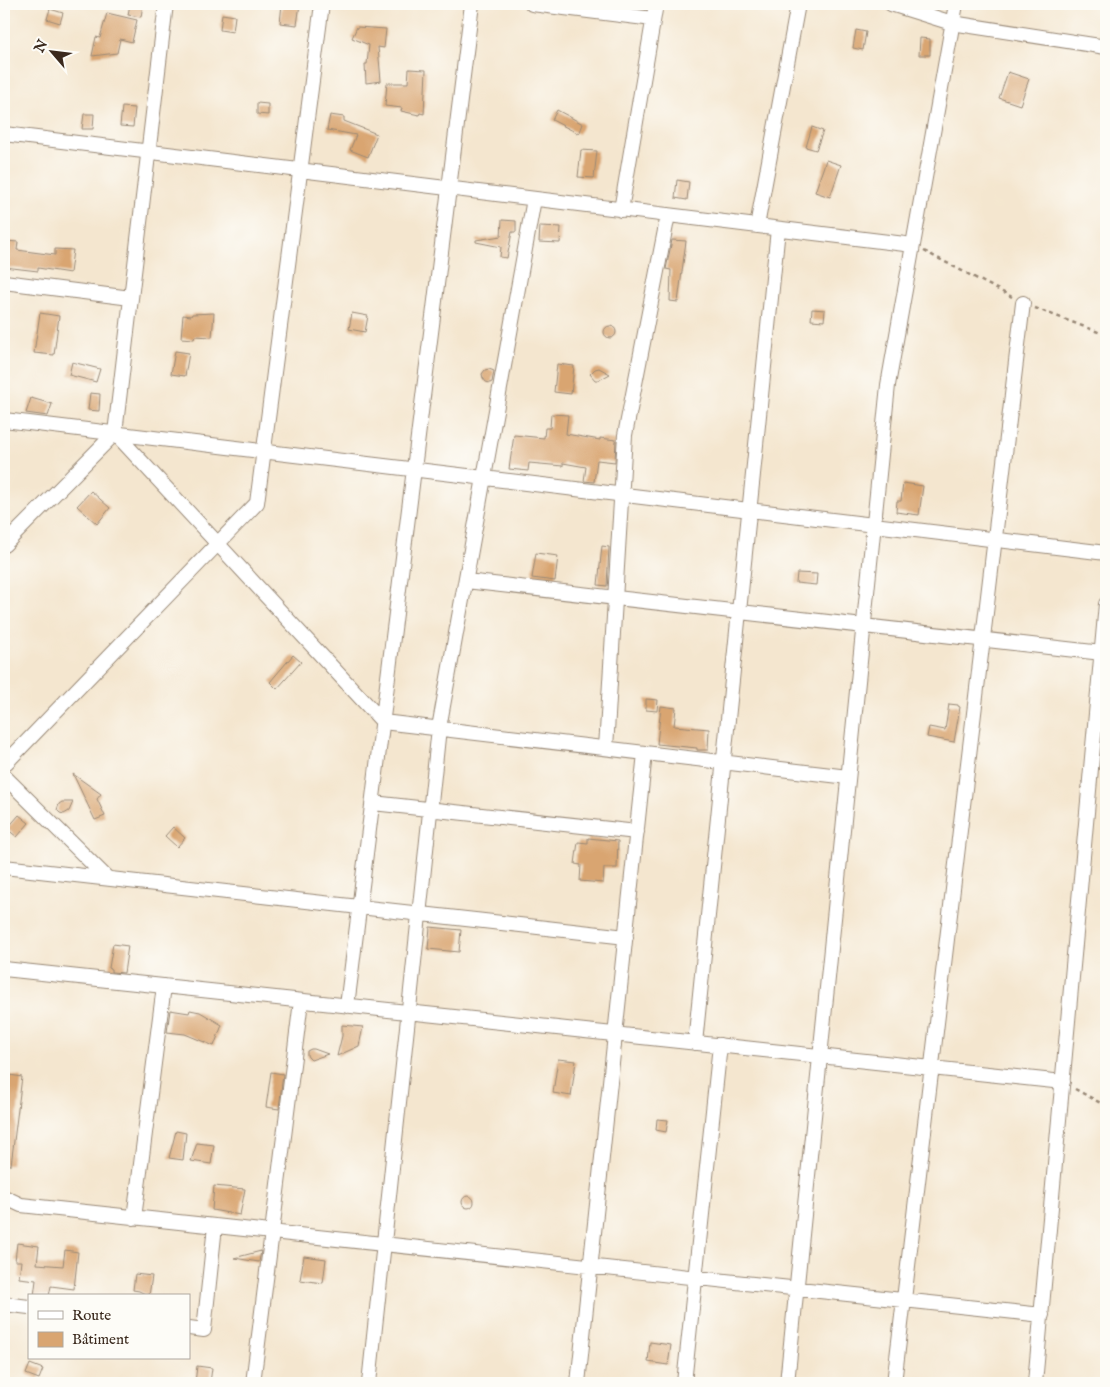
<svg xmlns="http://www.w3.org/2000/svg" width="1110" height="1387" font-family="'IM FELL English',serif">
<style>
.building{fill:#d9a571}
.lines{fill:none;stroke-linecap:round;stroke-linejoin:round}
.minor-casing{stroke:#988876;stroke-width:16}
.path{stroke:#988876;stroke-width:2.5;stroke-dasharray:4 4;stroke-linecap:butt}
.minor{stroke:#fff;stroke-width:14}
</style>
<rect width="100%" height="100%" fill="#fdfcf7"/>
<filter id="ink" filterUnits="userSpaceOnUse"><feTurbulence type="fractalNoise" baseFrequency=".02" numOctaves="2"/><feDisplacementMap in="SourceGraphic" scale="10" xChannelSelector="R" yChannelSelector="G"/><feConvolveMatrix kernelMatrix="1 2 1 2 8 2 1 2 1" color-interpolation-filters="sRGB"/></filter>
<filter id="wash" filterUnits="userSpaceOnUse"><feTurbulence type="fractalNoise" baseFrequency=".0096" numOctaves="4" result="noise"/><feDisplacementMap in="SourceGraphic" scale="20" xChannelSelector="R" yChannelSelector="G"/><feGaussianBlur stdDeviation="1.12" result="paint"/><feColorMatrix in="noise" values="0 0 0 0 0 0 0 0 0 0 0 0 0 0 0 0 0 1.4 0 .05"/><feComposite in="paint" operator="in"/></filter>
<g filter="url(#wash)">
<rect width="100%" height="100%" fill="#f4e6cf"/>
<g id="blocks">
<!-- building -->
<path class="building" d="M130,4H143L141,17L128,15Z
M282,4H300L297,25L280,23Z
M50,9L63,13L60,23L47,19Z
M107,13L137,20L132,42L120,39L117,53L92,56L96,37L100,38Z
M222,14L235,16L233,32L220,30Z
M357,27L386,29L384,48L378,47L381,81L366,83L365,64H367L369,45L352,38Z
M856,30L866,32L863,50L853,48Z
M920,38L930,39V55H919Z
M409,69L426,70L424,114L420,113L419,115L401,111L402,108L385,106L387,83H408Z
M1008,72L1029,79L1020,105L999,98Z
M257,103L268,104V115L257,114Z
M122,107L135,108L133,127L120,126Z
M557,110L583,124L579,134L552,120Z
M84,114H94L93,129H82Z
M330,115L344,117V121L377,134L368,157L350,150L356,135L327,130Z
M812,127L823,131L816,150L806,147Z
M581,150L597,151L594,178L578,177Z
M826,160L841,165L830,197L815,192Z
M677,180L689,182L687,200L675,198Z
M502,220L516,221V232H512L507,258L500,257L501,247L476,242V240L501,236Z
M540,226L561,227L560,243L539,242Z
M672,240L686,241L678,302L670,301L671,270L666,269Z
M5,241L18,242L17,250L55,255V249L73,250L70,273L38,268V271L4,267Z
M812,309L825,310L824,321L811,320Z
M40,313L59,316L54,355L34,353Z
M214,313L212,337L195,336L194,339L181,338L183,315L191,316L192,314Z
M352,313L368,316L365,332L349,329Z
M604 332a6 6 0 1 1 12 0a6 6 0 1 1-12 0Z
M175,351L189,353L185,376L171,374Z
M72,362L100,369L96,382L69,375Z
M557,364L574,366L571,394L554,392Z
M599,368L610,374L599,380H595L590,374L595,369Z
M489,369L494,371L492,382L490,383L486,382L483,378L482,374L485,370Z
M90,393L100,394L99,411L88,410Z
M31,398L52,404L48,416L26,413Z
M551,414L568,415L566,434L600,440V438L616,440L615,462L597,460L594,482L584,481L586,467L563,463V466L529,463L528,471L509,469L514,435L544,438L545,428H550Z
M903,483L923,486L919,515L896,512L897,501H901Z
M91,491L110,508L97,524L77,506Z
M602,546L609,547L607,586L598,585Z
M536,553L558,556L555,581L532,578Z
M797,573L817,574L816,585L796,583Z
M293,655L301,662L277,689L270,682Z
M646,699L658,700L657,711L646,710Z
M949,704L958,705V706L960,707L954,742L927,737L929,727L945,730Z
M661,706L676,708L674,726L709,729L708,750H697V748L657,744Z
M73,774L101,794L97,799L105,816L95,820Z
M62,802H73L69,811L64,814L60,813L57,810L59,804Z
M19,815L29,823L17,837L7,829Z
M173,827L185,838L177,847L165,836Z
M588,838L618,841L617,868H604L603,883L580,881L581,865L575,864L578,842L588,843Z
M430,927L461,930L459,952L428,949Z
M113,944L128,946L124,973L111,972V969L109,968Z
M170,1010L189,1013L190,1010L200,1012L222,1025L214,1046L185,1034L167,1032Z
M342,1025L363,1027L359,1046L337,1056L342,1036Z
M311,1049H314L328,1054L311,1060L308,1057L307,1055V1051Z
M558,1059L576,1061L571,1096L553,1093Z
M271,1072L283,1074L279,1109L266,1107Z
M4,1074L22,1077L11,1165H4Z
M657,1119L668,1120L666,1132L656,1130Z
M176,1131L186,1133L183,1160L169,1158Z
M197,1143L214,1145L211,1164L191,1161Z
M214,1186L245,1189L240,1215L212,1210Z
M462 1202a6 6 0 1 1 12 0a6 6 0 1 1-12 0Z
M17,1243L39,1246L37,1264L63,1266L65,1250L78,1252L74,1289L51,1286L49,1296H34L36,1280L19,1278L21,1261H15Z
M261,1251L259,1262L234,1258Z
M304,1256L326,1259L323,1283L300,1280Z
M135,1274L152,1276L149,1296L139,1291L133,1290Z
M650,1342L671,1345L668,1365L648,1362Z
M30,1364L43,1369L39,1379L26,1374Z
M197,1366L212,1368L210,1383H195Z"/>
</g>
</g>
<g filter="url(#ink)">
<use href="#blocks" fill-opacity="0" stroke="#988876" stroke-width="1"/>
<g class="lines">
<!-- minor casing -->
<g class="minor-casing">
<path id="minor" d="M532,4L653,19
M891,4L952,23L1106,47
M4,134L913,245
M621,210L656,4
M757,226L798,4
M4,282L131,298
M4,420L1106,553
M115,433L383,722L848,777
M4,545L115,433L166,4
M466,581L1102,653
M606,748L625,435L668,215
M4,765L257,503L322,4
M4,776L107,878
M373,803L637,832
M4,867L626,937
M4,969L1063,1082
M347,1006L472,4
M695,1043L778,229
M4,1197L21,1205L1042,1315
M134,1218L164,986
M4,1304L29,1307
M189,1328L204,1330L215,1226
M253,1383L301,1001
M369,1383L439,728L534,199
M578,1383L645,753
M684,1383L720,1045
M787,1383L888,385L956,4
M894,1383L1023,303
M1035,1383L1106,604"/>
</g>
<!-- path -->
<path class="path" d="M924,251L1012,297
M1035,308L1106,335
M1075,1089L1106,1106"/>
<!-- minor -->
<use href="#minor" class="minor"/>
</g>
</g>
<!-- margin -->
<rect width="1110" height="1387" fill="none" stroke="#fdfcf7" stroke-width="20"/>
<!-- legend -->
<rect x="28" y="1294" width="162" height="65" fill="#fdfcf7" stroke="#afa8a0"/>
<rect x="38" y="1311" width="25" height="8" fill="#ffffff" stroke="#afa8a0"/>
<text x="72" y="1320" font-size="15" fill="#3b2a1e">Route</text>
<rect x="38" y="1332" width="25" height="15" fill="#d9a571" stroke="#afa8a0"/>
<text x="72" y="1344" font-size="15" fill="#3b2a1e">Bâtiment</text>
<!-- north arrow -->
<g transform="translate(52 52) rotate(298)" stroke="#fdfcf7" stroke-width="4" paint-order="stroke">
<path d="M0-4L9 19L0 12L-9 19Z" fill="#3b2a1e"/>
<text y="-8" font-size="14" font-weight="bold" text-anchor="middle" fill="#3b2a1e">N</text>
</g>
</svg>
